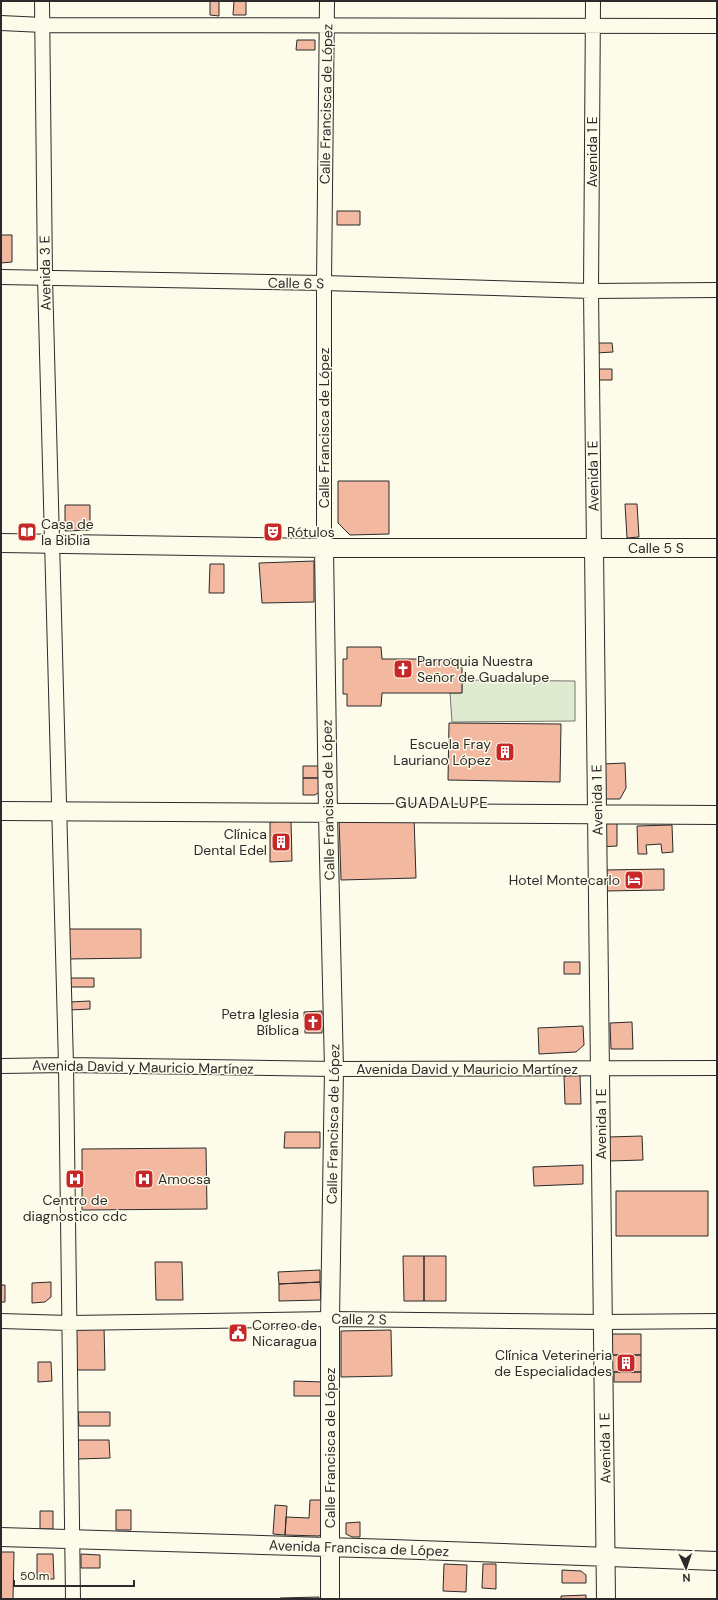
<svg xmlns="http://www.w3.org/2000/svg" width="718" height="1600" font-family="'DM Sans',sans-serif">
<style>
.green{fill:#deebd1;stroke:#74746e}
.building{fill:#f2b8a0;stroke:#2b2b2b}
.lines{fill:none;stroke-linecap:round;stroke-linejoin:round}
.minor-casing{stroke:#2b2b2b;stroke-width:16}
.tertiary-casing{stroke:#2b2b2b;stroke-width:20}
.minor{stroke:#fdfbea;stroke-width:14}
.tertiary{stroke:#fdfbea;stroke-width:18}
.labels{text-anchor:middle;stroke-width:3;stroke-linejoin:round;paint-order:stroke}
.street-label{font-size:14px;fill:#2b2b2b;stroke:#fdfbea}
.poi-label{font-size:14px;fill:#2b2b2b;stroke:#fdfbea;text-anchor:start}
.neighbourhood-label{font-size:15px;letter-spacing:1px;fill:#2b2b2b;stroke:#fdfbea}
</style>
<rect width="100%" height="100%" fill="#fdfbea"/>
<!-- green -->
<path class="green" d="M462,680L575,681V721L452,722L450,693H462Z"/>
<!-- building -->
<path class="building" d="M210,1H219V16L210,15Z
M234,1H246V15H233Z
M297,40H315V50H296Z
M337,211H360V225H337Z
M1,235H12V262L1,263Z
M596,343H612L613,352L596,353Z
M595,369H612V380H595Z
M338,481H389V534L350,535L338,523Z
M625,504H637L639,537L627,538Z
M65,505H90V530L65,531Z
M314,561V602L262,603L259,563Z
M210,564H224V593H209Z
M347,647H381L382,659H462V693H382L381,706H347V694H343V659H347Z
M449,723L561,724L560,782L448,780Z
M625,763L626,788L620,799H607L603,795L602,764Z
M303,766H320V778H303Z
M303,778H320L321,791L315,795H303Z
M414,817L416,878L341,880L339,818Z
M291,821L292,861L270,862V822Z
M617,823V846L599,847L598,824Z
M672,825L673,852L662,853L661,844L646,845L647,854H638L637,826Z
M664,869V890L604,891V870Z
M66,929H141V958L66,959Z
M564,962H580V974H564Z
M69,978H94V987H69Z
M90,1001V1009L69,1010V1002Z
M322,1011V1033H305L304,1012Z
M632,1022L633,1049H611L610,1023Z
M583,1026L584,1045L576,1052L539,1054L538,1028Z
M580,1075L581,1104H565L564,1076Z
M285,1132H320V1148H284Z
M642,1136L643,1160L609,1161L608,1137Z
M206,1148L207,1209L82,1210V1149Z
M583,1165V1184L534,1186L533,1167Z
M616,1191H708V1236H616Z
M403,1256H424V1301H404Z
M424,1256H446V1301H424Z
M155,1262H182L183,1300H156Z
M320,1270V1282L279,1284L278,1272Z
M51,1282V1297L45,1302L32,1303V1283Z
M320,1282L321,1300L279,1301V1284Z
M1,1285H5V1302H1Z
M74,1326H104L105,1370H74Z
M391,1330L392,1376L341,1377V1331Z
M611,1334H641V1355H611Z
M611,1355H641V1372H611Z
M38,1362H51L52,1381L38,1382Z
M614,1372H641V1382H614Z
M294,1381L323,1382L322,1396H294Z
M78,1412H110V1426H79Z
M77,1440H109L110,1458L78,1459Z
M310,1500H327L326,1530L319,1536L285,1535L286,1517L309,1518Z
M275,1505L287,1506L285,1535L273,1534Z
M116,1510H131V1530H116Z
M40,1511H53V1529H40Z
M360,1522V1537H352L346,1534V1523Z
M1,1552H14L13,1599H1Z
M37,1554H53L54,1579H37Z
M81,1554L100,1555V1568H81Z
M444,1564L467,1565L466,1592L443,1591Z
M483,1564H496V1589L482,1588Z
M562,1570L581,1571L586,1575V1583H562Z
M586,1595V1599H561V1596Z
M319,1597V1599H280V1598Z"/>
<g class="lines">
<!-- minor casing -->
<g class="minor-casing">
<path id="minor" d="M42,1L45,278L66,1065L73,1599
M593,1L591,291L594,549
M1,23L43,25L717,26
M1,277L324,283L591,291L717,290
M324,548V283L327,1
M1,1066L66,1065L334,1069L717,1068
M1,1321L69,1323L330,1319L603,1322L717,1321"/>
</g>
<!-- tertiary casing -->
<g class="tertiary-casing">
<path id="tertiary" d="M1,543L324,548H717
M324,548L328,814L334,1069L330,1319V1599
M594,549L606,1599
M1,811L717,815
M1,1537L392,1549L717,1561"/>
</g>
<!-- minor -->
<use href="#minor" class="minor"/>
<!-- tertiary -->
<use href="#tertiary" class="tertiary"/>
</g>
<!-- icons -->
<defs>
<g id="library-square" transform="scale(1)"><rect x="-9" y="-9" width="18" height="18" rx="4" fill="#c62828" stroke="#fdfbea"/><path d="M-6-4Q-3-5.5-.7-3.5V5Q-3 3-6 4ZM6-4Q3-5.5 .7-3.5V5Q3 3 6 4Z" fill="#fff"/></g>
<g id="theatre-square" transform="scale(1)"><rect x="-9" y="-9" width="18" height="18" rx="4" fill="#c62828" stroke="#fdfbea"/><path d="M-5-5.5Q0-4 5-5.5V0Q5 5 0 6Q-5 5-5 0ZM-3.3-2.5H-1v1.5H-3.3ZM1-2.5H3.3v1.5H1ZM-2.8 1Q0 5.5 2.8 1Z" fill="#fff"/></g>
<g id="church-square" transform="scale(1)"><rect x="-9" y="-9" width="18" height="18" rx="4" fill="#c62828" stroke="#fdfbea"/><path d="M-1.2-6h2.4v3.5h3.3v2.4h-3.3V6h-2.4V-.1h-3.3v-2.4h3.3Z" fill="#fff"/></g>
<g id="building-square" transform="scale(1)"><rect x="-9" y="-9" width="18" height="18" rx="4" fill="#c62828" stroke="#fdfbea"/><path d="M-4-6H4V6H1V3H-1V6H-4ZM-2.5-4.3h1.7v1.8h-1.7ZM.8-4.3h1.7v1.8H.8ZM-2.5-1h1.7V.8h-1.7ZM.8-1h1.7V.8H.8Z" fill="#fff"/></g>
<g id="hotel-square" transform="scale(1)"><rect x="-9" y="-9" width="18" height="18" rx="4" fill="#c62828" stroke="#fdfbea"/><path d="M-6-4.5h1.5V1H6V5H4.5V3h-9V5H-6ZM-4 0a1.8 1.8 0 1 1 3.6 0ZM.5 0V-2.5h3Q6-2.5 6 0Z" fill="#fff"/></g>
<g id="hospital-square" transform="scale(1)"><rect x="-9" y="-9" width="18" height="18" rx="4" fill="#c62828" stroke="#fdfbea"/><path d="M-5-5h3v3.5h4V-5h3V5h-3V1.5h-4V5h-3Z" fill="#fff"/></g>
<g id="civic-square" transform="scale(1)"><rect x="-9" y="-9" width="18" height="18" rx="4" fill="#c62828" stroke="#fdfbea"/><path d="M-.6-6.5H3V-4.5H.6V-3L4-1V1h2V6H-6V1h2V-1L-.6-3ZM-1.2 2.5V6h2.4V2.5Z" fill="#fff"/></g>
</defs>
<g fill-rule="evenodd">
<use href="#library-square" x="27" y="532"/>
<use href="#theatre-square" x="273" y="532"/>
<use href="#church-square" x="403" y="669"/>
<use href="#building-square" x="505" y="752"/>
<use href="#building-square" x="281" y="842"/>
<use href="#hotel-square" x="634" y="880"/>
<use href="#church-square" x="313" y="1022"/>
<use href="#hospital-square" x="75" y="1179"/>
<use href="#hospital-square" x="144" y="1179"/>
<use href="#civic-square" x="238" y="1333"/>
<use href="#building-square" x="626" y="1363"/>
</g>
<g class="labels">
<!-- street labels -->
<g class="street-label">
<text transform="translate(326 104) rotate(-89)" y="5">Calle Francisca de López</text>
<text transform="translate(592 152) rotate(-90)" y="5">Avenida 1 E</text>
<text transform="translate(45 273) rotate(-91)" y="5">Avenida 3 E</text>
<text transform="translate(296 283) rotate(1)" y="5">Calle 6 S</text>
<text transform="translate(324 428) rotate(-90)" y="5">Calle Francisca de López</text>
<text transform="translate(593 476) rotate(-91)" y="5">Avenida 1 E</text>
<text x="656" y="553">Calle 5 S</text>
<text transform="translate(328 800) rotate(-91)" y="5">Calle Francisca de López</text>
<text transform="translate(597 800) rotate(-91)" y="5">Avenida 1 E</text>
<text transform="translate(143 1067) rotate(1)" y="5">Avenida David y Mauricio Martínez</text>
<text x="467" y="1074">Avenida David y Mauricio Martínez</text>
<text transform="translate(333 1124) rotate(-89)" y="5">Calle Francisca de López</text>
<text transform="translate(601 1124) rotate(-90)" y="5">Avenida 1 E</text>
<text transform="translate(359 1319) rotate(1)" y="5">Calle 2 S</text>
<text transform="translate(330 1448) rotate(-90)" y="5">Calle Francisca de López</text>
<text transform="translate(605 1448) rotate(-91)" y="5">Avenida 1 E</text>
<text transform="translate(359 1548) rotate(2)" y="5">Avenida Francisca de López</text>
</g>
<!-- poi labels -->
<g class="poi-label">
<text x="41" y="529">Casa de<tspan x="41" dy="16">la Biblia</tspan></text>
<text x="287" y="537">Rótulos</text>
<text x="417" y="666">Parroquia Nuestra<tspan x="417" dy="16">Señor de Guadalupe</tspan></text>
<text x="491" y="749" text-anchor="end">Escuela Fray<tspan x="491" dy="16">Lauriano López</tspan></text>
<text x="267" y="839" text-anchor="end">Clínica<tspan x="267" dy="16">Dental Edel</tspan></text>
<text x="620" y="885" text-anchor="end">Hotel Montecarlo</text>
<text x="299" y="1019" text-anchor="end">Petra Iglesia<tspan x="299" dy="16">Bíblica</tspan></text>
<text x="158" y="1184">Amocsa</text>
<text x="75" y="1205" text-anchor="middle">Centro de<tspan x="75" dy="16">diagnostico cdc</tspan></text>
<text x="252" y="1330">Correo de<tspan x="252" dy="16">Nicaragua</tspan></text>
<text x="612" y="1360" text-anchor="end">Clínica Veterineria<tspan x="612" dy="16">de Especialidades</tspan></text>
</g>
<!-- neighbourhood labels -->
<g class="neighbourhood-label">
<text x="442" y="808">GUADALUPE</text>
</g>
</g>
<!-- border -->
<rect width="718" height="1600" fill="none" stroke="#2b2b2b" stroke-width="4"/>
<!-- north arrow -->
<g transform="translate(686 1568) rotate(177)" stroke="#fdfbea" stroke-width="3" paint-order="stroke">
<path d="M0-3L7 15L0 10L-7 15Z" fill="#2b2b2b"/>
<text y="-6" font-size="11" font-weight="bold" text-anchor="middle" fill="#2b2b2b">N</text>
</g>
<!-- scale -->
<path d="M14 1580v6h120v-6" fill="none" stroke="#2b2b2b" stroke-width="2"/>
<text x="20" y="1580" font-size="12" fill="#2b2b2b" stroke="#fdfbea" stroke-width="3" paint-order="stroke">50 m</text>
</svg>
